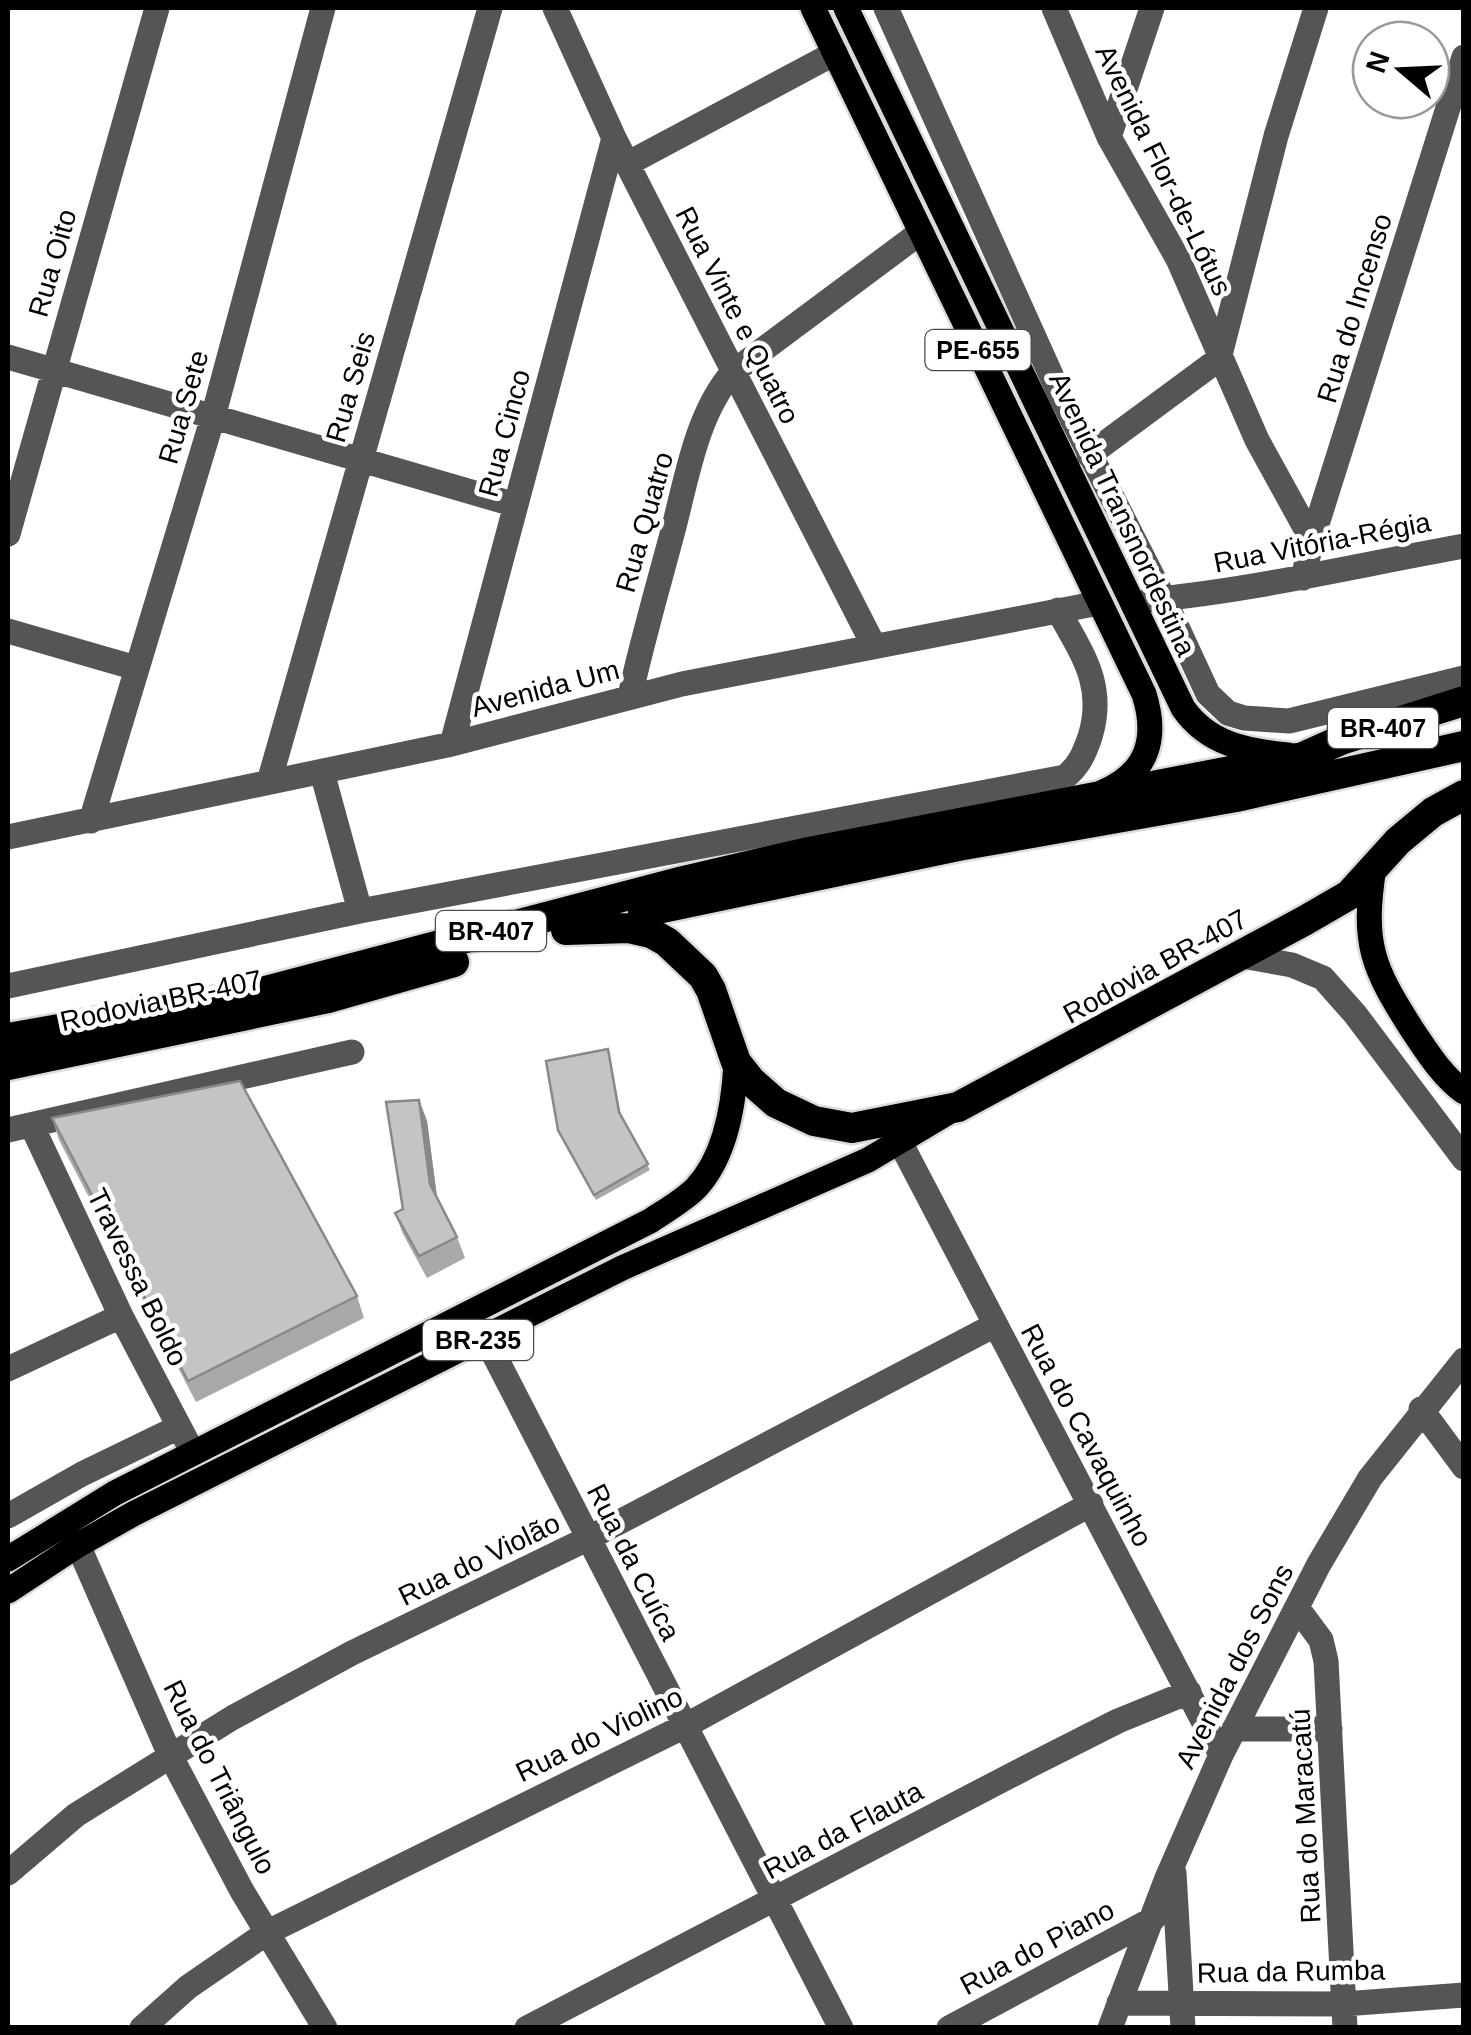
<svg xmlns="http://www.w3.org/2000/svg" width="1471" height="2035" font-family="Helvetica,sans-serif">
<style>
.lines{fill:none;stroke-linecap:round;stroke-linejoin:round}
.major-casing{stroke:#dbdbdb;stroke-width:30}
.highway-casing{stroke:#dbdbdb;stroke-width:35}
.minor{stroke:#555;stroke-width:25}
.major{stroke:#000;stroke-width:25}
.highway{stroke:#000;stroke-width:30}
.wall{fill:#a9a9a9}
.shaded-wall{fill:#898989}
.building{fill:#c4c4c4;stroke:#898989;stroke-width:2.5}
.labels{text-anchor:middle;stroke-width:9;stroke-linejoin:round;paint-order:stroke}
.shield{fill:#fff;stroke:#4c4c4c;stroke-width:2.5}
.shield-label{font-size:25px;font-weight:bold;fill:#000}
.street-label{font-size:28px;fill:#000;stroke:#fff}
</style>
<rect width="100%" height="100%" fill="#fff"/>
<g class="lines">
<!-- major casing -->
<g class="major-casing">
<path id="major" d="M813,8L1144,694C1158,738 1148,773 1103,792
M846,8L1183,708C1208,744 1246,751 1288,755
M1374,867C1362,944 1372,967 1413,1031C1428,1053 1442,1076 1464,1092
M8,1559L115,1493L650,1221C665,1211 683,1201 696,1188C726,1156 734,1104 736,1062
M8,1591L78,1545L133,1514L622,1268L868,1160L947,1113"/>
</g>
<!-- highway casing -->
<g class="highway-casing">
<path id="highway" d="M643,912L958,846L1236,797L1464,746
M566,930L629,928L651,933L667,942L703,976L711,990L736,1062L751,1081L776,1103L814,1121L852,1128L958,1107L1304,921L1349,895L1398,841L1433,812L1464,795
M8,1038L246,996L683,881L804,853L1303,757L1341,740L1464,701
M8,1065L328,998L454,962"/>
</g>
<!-- minor -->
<path class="minor" d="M555,8L614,138L874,646
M886,8L1060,395L1164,599L1208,694L1228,713L1244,718L1289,721L1464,678
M1054,8L1109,137L1178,259L1257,440L1312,540
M1109,137L1152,8
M627,164L835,53
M8,357L516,505
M1089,455L1219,359L1276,136L1316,8
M8,534L157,8
M1303,578L1312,540L1464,57
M1149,600C1255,590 1358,565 1464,546
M8,631L136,668
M630,696C642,642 657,590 671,538C686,484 695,415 733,372L921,232
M452,744L614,138
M322,772L360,911
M269,782L490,8
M91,821L213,417L323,8
M8,837L452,744L682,684L1099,603
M1242,956L1292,965L1323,978L1355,1014L1464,1159
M8,986L360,911L1065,777C1079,766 1084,754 1090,737C1106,685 1082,654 1058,610
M32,1126L121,1316L193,1453
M8,1130L352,1052
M900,1142L1221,1755
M485,1337L841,2028
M8,1369L121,1316
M1421,1409L1464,1467
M8,1516L82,1474L179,1427
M78,1545L170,1755L242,1891L325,2028
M1298,1609L1321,1640L1326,1661L1345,2028
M1234,1729H1330
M8,1873L76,1815L232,1718L352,1653L589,1538L995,1325
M1174,1873L1183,2028
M1119,2003L1344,2004L1464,1995
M142,2028L188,1987L268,1932L685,1726L1091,1504
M527,2028L1029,1766L1118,1721L1189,1692
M949,2028L1153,1919
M1110,2028L1167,1878L1221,1755L1319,1564L1370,1478L1464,1360"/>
<!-- major -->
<use href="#major" class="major"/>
<!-- highway -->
<use href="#highway" class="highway"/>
</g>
<!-- wall -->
<path class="wall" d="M608,1049L621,1115L650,1170L596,1200L558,1130Z
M419,1100L427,1121L437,1197L457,1237L465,1258L427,1278L403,1234L395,1213L403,1209Z
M52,1118L357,1296L364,1318L196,1402L59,1140Z"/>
<!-- shaded-wall -->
<path class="shaded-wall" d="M419,1100L427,1121L438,1205L430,1184Z"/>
<!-- building -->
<path class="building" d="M608,1049L619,1112L648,1164L594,1195L558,1130L546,1061Z
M240,1081L357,1296L188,1381L52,1118Z
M419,1100L430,1184L457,1237L419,1256L395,1213L403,1209L386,1102Z"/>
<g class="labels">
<!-- shield labels -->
<g class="shield">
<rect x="925.5" y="330" width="105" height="40" rx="8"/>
<rect x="1328" y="708" width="110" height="40" rx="8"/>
<rect x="436" y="911" width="110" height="40" rx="8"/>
<rect x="423" y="1320" width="110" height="40" rx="8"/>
</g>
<g class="shield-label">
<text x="978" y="359">PE-655</text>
<text x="1383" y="737">BR-407</text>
<text x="491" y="940">BR-407</text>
<text x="478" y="1349">BR-235</text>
</g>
<!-- street labels -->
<g class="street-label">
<text transform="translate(1164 170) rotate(64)" y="10">Avenida Flor-de-Lótus</text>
<text transform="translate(52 263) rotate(-74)" y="10">Rua Oito</text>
<text transform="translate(1354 308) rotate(-73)" y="10">Rua do Incenso</text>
<text transform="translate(738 315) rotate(63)" y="10">Rua Vinte e Quatro</text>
<text transform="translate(350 387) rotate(-74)" y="10">Rua Seis</text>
<text transform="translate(183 407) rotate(-74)" y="10">Rua Sete</text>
<text transform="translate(504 433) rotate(-75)" y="10">Rua Cinco</text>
<text transform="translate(1123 514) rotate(65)" y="10">Avenida Transnordestina</text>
<text transform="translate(644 522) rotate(-74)" y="10">Rua Quatro</text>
<text transform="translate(1322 542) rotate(-11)" y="10">Rua Vitória-Régia</text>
<text transform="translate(545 688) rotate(-15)" y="10">Avenida Um</text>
<text transform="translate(1155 966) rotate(-29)" y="10">Rodovia BR-407</text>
<text transform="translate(161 1000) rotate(-12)" y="10">Rodovia BR-407</text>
<text transform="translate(138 1277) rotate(64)" y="10">Travessa Boldo</text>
<text transform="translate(1087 1435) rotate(62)" y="10">Rua do Cavaquinho</text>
<text transform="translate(479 1559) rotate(-26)" y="10">Rua do Violão</text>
<text transform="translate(634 1562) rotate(63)" y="10">Rua da Cuíca</text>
<text transform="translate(1234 1666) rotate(-63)" y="10">Avenida dos Sons</text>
<text transform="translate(599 1734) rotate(-26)" y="10">Rua do Violino</text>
<text transform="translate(220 1777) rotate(63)" y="10">Rua do Triângulo</text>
<text transform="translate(1305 1816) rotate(-93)" y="10">Rua do Maracatú</text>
<text transform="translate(843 1830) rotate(-28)" y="10">Rua da Flauta</text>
<text transform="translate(1037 1947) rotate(-28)" y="10">Rua do Piano</text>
<text transform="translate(1291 1971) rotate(-1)" y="10">Rua da Rumba</text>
</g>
</g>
<!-- border -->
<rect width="1471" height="2035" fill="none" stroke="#000000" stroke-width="20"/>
<!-- north arrow -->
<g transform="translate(1401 70) rotate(289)"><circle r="48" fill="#ffffff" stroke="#999999" stroke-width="2.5"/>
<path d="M0-8L18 38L0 25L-18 38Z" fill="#000000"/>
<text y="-15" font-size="28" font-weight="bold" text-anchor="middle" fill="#000000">N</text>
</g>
</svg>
